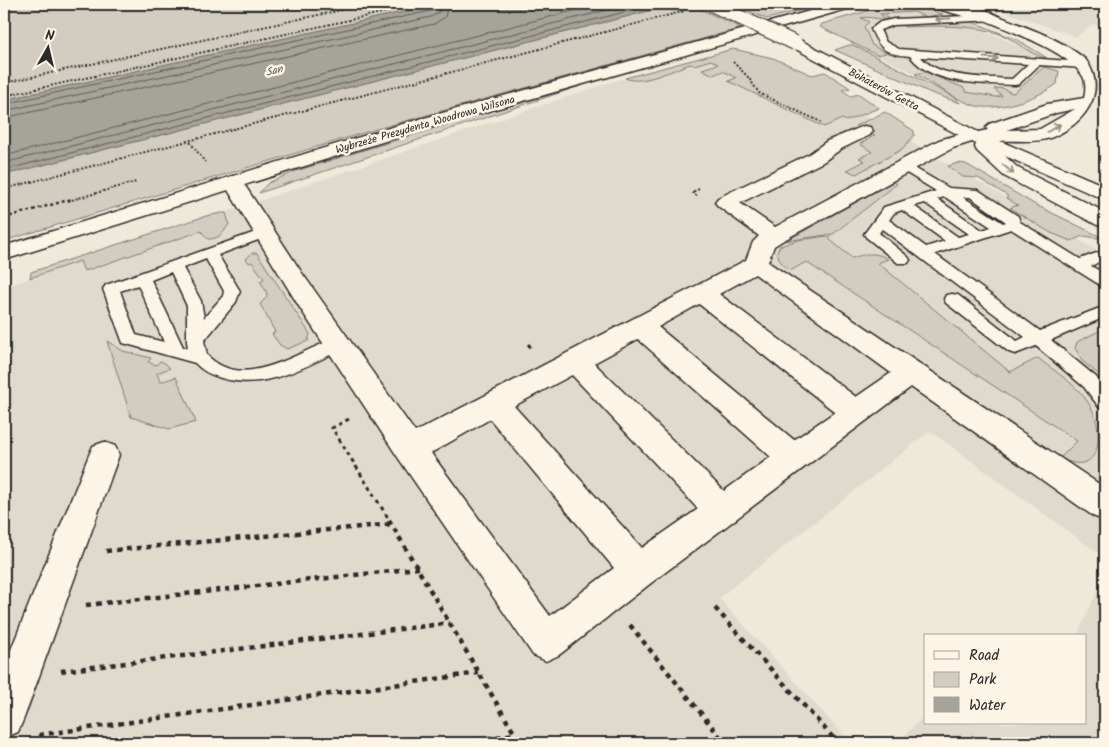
<svg xmlns="http://www.w3.org/2000/svg" width="1109" height="747" font-family="Kalam,sans-serif">
<style>
.built{fill:#e0dacc}
.green{fill:#d2cdc0;stroke:#7e7c76}
.water{fill:#a6a399;stroke:#75736d}
.lines{fill:none;stroke-linecap:round;stroke-linejoin:round}
.shore{stroke:#5c5b57;stroke-width:1}
.lane-casing{stroke:#2b2b2b;stroke-width:3}
.street-casing{stroke:#2b2b2b;stroke-width:3}
.secondary-casing{stroke:#2b2b2b;stroke-width:3}
.path-far3{stroke:#2b2b2b;stroke-width:2;stroke-dasharray:2 2;stroke-linecap:butt}
.path-far2{stroke:#2b2b2b;stroke-width:2.5;stroke-dasharray:3 3;stroke-linecap:butt}
.path-far1{stroke:#2b2b2b;stroke-width:3;stroke-dasharray:4 4;stroke-linecap:butt}
.path{stroke:#2b2b2b;stroke-width:4.5;stroke-dasharray:5 5;stroke-linecap:butt}
.lane{fill:#fcf5e5;fill-rule:evenodd}
.street{fill:#fcf5e5;fill-rule:evenodd}
.secondary{fill:#fcf5e5;fill-rule:evenodd}
.secondary-bridge-casing{stroke:#2b2b2b;stroke-width:16;stroke-linecap:butt}
.secondary-bridge{stroke:#fcf5e5;stroke-width:14}
.oneway{stroke:#949088}
.labels{text-anchor:middle;stroke-width:5;stroke-linejoin:round;paint-order:stroke}
.far-water-label{font-size:11px;font-style:italic;fill:#565552;stroke:#fcf5e5}
.far-street-label{font-size:11px;fill:#2b2b2b;stroke:#fcf5e5}
</style>
<rect width="100%" height="100%" fill="#efe9da"/>
<filter id="ink" filterUnits="userSpaceOnUse"><feTurbulence type="fractalNoise" baseFrequency=".02" numOctaves="2"/><feDisplacementMap in="SourceGraphic" scale="10" xChannelSelector="R" yChannelSelector="G"/><feConvolveMatrix kernelMatrix="1 2 1 2 8 2 1 2 1" color-interpolation-filters="sRGB"/></filter>
<g filter="url(#ink)">
<!-- built -->
<path class="built" d="M984,4H1105V27L1093,24L1077,37Z
M872,11L929,12L999,37L1019,46L1036,56L1043,66L1005,104L974,105L853,42L825,24Z
M716,54L767,59L1105,255V558L930,431L719,598L851,743H4V287L611,82Z
M1105,574V743H897L925,715V723H1085V636H1077Z"/>
<!-- green -->
<path class="green" d="M4,4H440L4,100Z
M676,4H689L742,28L373,130L4,241V175Z
M732,4H825L767,19Z
M888,5L916,7L943,14L926,17L914,12L880,14L889,19C878,20 871,16 861,18L869,22L864,27L872,45L886,53L877,55L820,27L822,24Z
M973,22L1018,40L1047,58C1030,56 1016,40 1000,34C973,24 932,26 904,27L902,25Z
M849,45H853L956,98L960,103L931,93L835,50Z
M733,49L773,58L812,75L825,72L850,88L842,90L851,96L859,94L879,108L846,121L842,119L824,127L728,81L736,78L723,71L713,75L702,69L718,64L711,60L694,65L690,64C673,70 641,86 625,78Z
M1044,67L1059,71L1057,84C1038,98 996,113 973,105C953,98 934,84 915,74L925,72L964,88L966,92L996,97L1002,96L994,89L1002,88L1012,93L1015,92Z
M583,85L259,193L268,183L296,171L474,116Z
M885,112L914,131V136L901,150L856,174L847,170L865,161L859,158L872,152L860,144L875,135L855,126Z
M958,163L966,164L1034,204L1105,239L1083,236L1071,241L1051,233L1010,208L1018,205L1006,198L1008,196L978,178L963,177L948,166Z
M893,182L897,184L833,234L786,241Z
M222,213H226L229,224C223,233 220,239 208,239L201,231L88,270L84,271L80,261L30,278L31,272L206,216Z
M827,236L831,237L829,239L852,258C865,254 876,251 888,259L878,263L1010,372L1038,358C1054,371 1078,385 1089,404C1105,429 1103,480 1060,458L1077,441L806,262L790,271L780,261L777,252L780,246L798,240Z
M252,253H257L310,334L308,341L287,349L280,345L272,334L275,332L260,304L267,297L266,291L260,281L264,279L252,262L249,263L246,259Z
M1105,328V379L1083,362L1075,348L1077,342Z
M107,341L123,351L151,358L148,362L156,365L160,361L165,363L170,368L157,373L160,382L176,377L196,422L169,429L131,417Z"/>
<!-- water -->
<path class="water" d="M440,4H676L4,175V100Z"/>
<g class="lines">
<!-- shore -->
<path class="shore" d="M4,104L430,11L434,9L435,4
M4,111L431,17L439,12L441,4
M4,118L434,24L445,17L448,4
M4,156L600,4
M4,163L631,4
M4,170L656,4"/>
<!-- lane casing -->
<g class="lane-casing">
<path id="lane" d="M992,15L995,16V20L894,25L880,30L886,42L899,49L1083,62L1088,65L1083,68L1039,65L1019,84L1015,85C980,83 933,86 910,56C886,54 880,50 871,29L880,22L894,19ZM921,57L1028,64L1012,79C986,77 939,79 921,57Z
M904,162L949,188L978,190L1018,216L1020,222L1080,259L1105,250V259L1091,266L1105,274V286L1100,285L1011,229L935,254L1040,331L1105,306V317L1051,340L1096,377L1105,389V409L1099,407L1084,387L1036,346L1015,354L1009,352L946,303L944,299L946,295L952,294L958,295L1017,341L1025,337L882,229L879,233L908,257L910,260L908,263H898L866,237L864,234L884,207L936,191L900,169L898,166ZM945,197L991,227L982,230L937,199ZM963,197H970L1006,222L1003,223ZM925,203L969,234L958,237L914,206ZM902,210L945,241L926,247L889,220L894,213Z
M264,229L269,230L271,233L269,236L218,255L240,291L236,302L204,341L207,355C244,394 300,349 338,338L344,340L346,344L344,348C305,367 265,391 221,378C211,375 202,371 195,363L123,343L103,289L106,285ZM206,259L224,291L223,296L204,318L201,301L183,268ZM171,272L187,306V341L188,349L183,347L151,280ZM138,285L164,342L136,335L120,291Z"/>
</g>
<!-- street casing -->
<g class="street-casing">
<path id="street" d="M864,126L870,127L873,131L870,135L841,149L823,162L740,203L775,227L939,140L972,131L978,132L981,136L978,140L953,148L782,241L774,246L768,262L1105,488V521L1093,516L911,387L651,583L559,655L546,661L533,655L399,459L300,308L223,182L226,178L233,176L240,178L302,273L415,432L746,260L753,242L759,236L718,206L715,202L718,198L809,154L827,141ZM755,274L891,373L856,397L719,294ZM699,304L835,412L794,440L658,327ZM638,339L771,457L724,491L594,363ZM572,375L698,509L642,548L514,406ZM490,419L614,568L550,616L431,453Z
M104,442L115,446L119,455L24,718L18,732L4,738V667L89,455L93,446Z"/>
</g>
<!-- secondary casing -->
<g class="secondary-casing">
<path id="secondary" d="M835,4H856L854,7L411,133L4,260V246L399,125Z
M929,4C940,4 960,2 969,4C980,6 991,13 1001,17C1030,29 1062,39 1086,60C1109,93 1083,126 1050,138C1036,143 1015,140 1000,141L1105,186V200L1005,156L1018,168L1105,212V226L1097,225L1004,176L977,151L975,147L976,144L790,46L788,43L790,40H800L978,132L988,130L986,128L989,124L1047,104L1084,98C1086,91 1086,80 1082,75C1066,50 1007,30 980,18L975,19L930,7ZM1075,109L1040,129L1007,130L1056,113Z"/>
</g>
<!-- path-far3 -->
<path class="path-far3" d="M733,62L748,77L759,93L821,122
M4,83L369,4
M4,96L422,4
M190,142L205,162
M4,189L685,11
M697,196L692,192L699,189
M68,201L136,182"/>
<!-- path-far2 -->
<path class="path-far2" d="M4,218L72,199"/>
<!-- path-far1 -->
<path class="path-far1" d="M528,344L533,350
M349,419L332,428L390,521"/>
<!-- path -->
<path class="path" d="M389,520L520,743
M106,551L392,524
M86,605L418,568
M715,608L838,743
M630,625L725,743
M61,671L450,623
M39,735L478,673
M457,743L515,734"/>
<!-- lane -->
<use href="#lane" class="lane"/>
<!-- street -->
<use href="#street" class="street"/>
<!-- secondary -->
<use href="#secondary" class="secondary"/>
<!-- secondary-bridge casing -->
<g class="secondary-bridge-casing">
<path id="secondary-bridge" d="M711,4L795,43"/>
</g>
<!-- secondary-bridge -->
<use href="#secondary-bridge" class="secondary-bridge"/>
</g>
<!-- one-way arrows -->
<defs><path id="oneway-shaft" d="M-6 0H5M1.5-3L5.5 0L1.5 3" fill="none" stroke-width="1.6" stroke-linecap="round" stroke-linejoin="round" transform="scale(1.25)"/></defs>
<g class="oneway">
<use href="#oneway-shaft" transform="translate(943 19) rotate(177)"/>
<use href="#oneway-shaft" transform="translate(991 58) rotate(4)"/>
<use href="#oneway-shaft" transform="translate(1054 128) rotate(-30)"/>
<use href="#oneway-shaft" transform="translate(1008 169) rotate(40)"/>
</g>
</g>
<g class="labels">
<!-- far-water labels -->
<g class="far-water-label">
<text transform="translate(274 70) rotate(-14)" y="4">San</text>
</g>
<!-- far-street labels -->
<g class="far-street-label">
<text transform="translate(884 89) rotate(28)" y="4">Bohaterów Getta</text>
<text transform="translate(425 124) rotate(-16)" y="4">Wybrzeże Prezydenta Woodrowa Wilsona</text>
</g>
</g>
<!-- margin -->
<rect width="1109" height="747" fill="none" stroke="#fcf5e5" stroke-width="20"/>
<rect x="10" y="10" width="1089" height="727" fill="none" stroke="#2b2b2b" stroke-width="2" filter="url(#ink)"/>
<!-- legend -->
<rect x="924" y="634" width="162" height="90" fill="#fcf5e5" stroke="#a8a49b"/>
<rect x="934" y="651" width="25" height="8" fill="#fcf5e5" stroke="#a8a49b"/>
<text x="969" y="660" font-size="15" fill="#2b2b2b">Road</text>
<rect x="934" y="672" width="25" height="15" fill="#d2cdc0" stroke="#a8a49b"/>
<text x="969" y="684" font-size="15" fill="#2b2b2b">Park</text>
<rect x="934" y="697" width="25" height="15" fill="#a6a399" stroke="#a8a49b"/>
<text x="969" y="710" font-size="15" fill="#2b2b2b">Water</text>
<!-- north arrow -->
<g transform="translate(48 48) rotate(8)" stroke="#fcf5e5" stroke-width="4" paint-order="stroke">
<path d="M0-4L9 19L0 12L-9 19Z" fill="#2b2b2b"/>
<text y="-8" font-size="14" font-weight="bold" text-anchor="middle" fill="#2b2b2b">N</text>
</g>
</svg>
